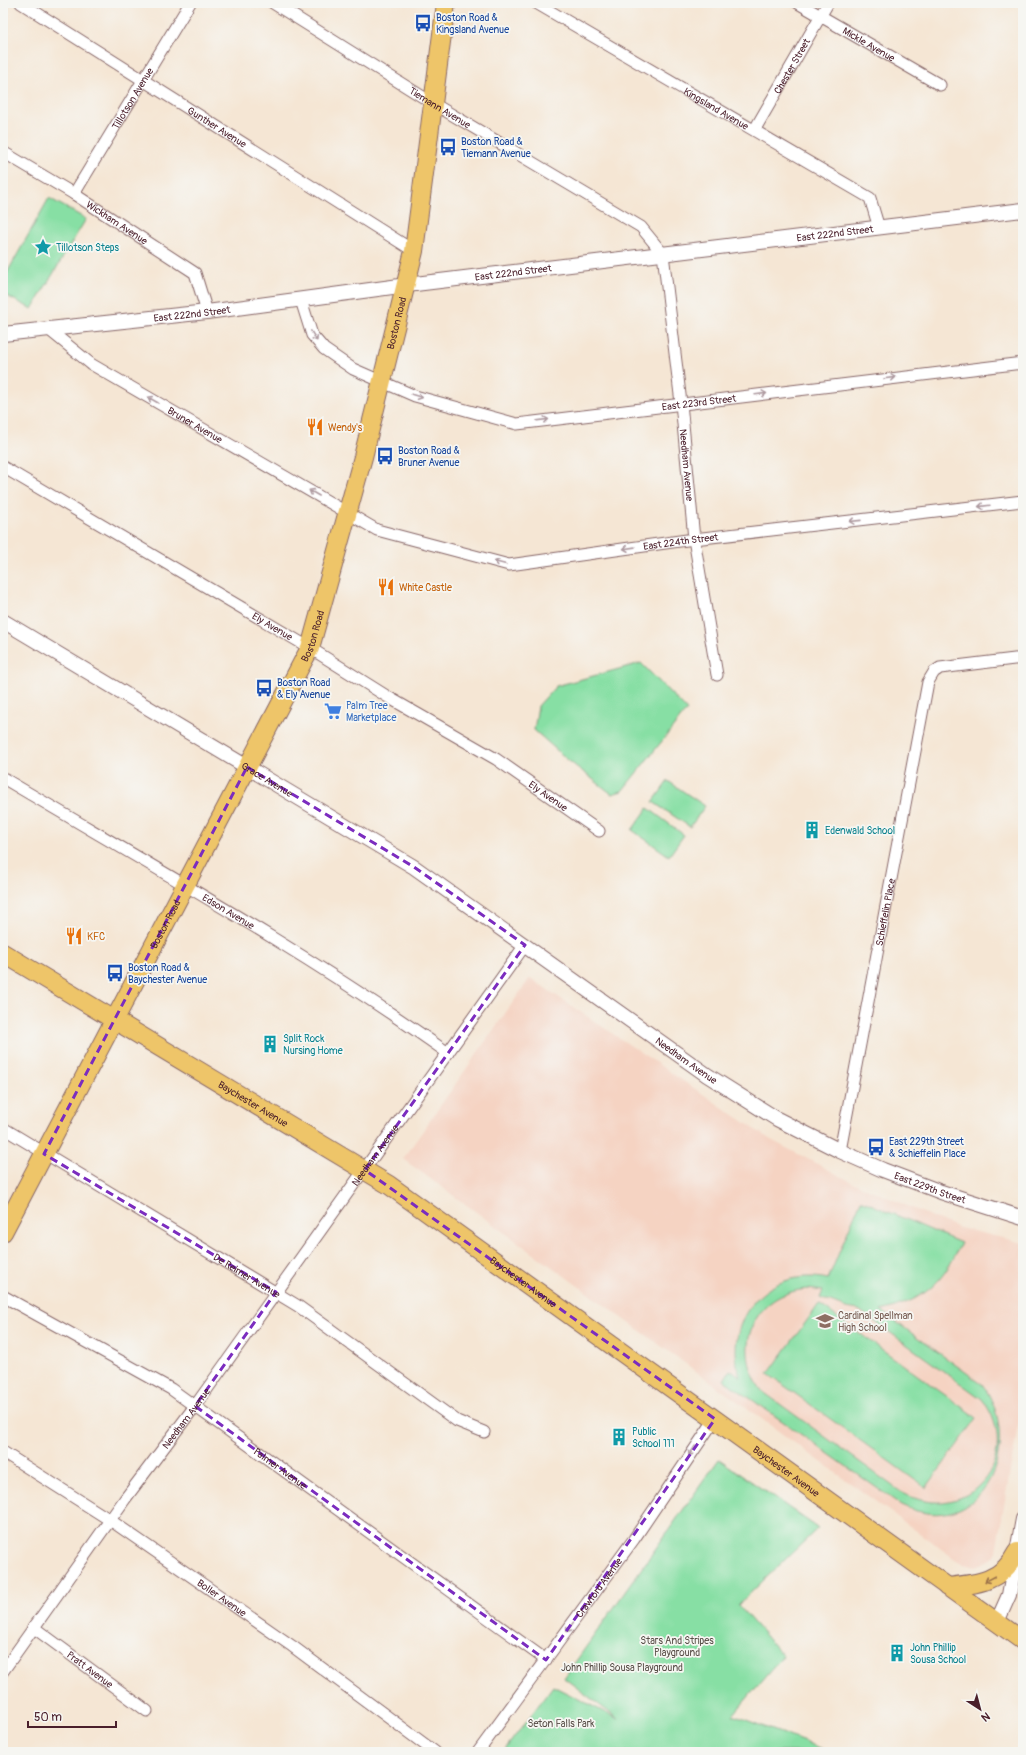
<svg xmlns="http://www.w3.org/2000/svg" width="1026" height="1755" font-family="Pangolin,sans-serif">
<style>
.built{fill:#f5d3c2}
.green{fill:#87dfa4;stroke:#687f68;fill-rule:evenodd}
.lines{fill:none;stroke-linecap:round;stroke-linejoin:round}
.minor-casing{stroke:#866566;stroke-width:13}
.tertiary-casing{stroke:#866566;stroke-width:16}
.primary-casing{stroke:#866566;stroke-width:20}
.minor{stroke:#fff;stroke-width:11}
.tertiary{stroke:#fff;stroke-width:14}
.primary{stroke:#eec569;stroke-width:18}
.oneway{stroke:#ae9aa0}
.oneway2{stroke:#9c724a}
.marked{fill:none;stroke:#7b2cbf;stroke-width:3;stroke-dasharray:8 5;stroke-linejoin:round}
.labels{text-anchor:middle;stroke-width:3.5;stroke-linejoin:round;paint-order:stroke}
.transit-label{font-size:10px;fill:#164399;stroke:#f6f6f2;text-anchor:start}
.street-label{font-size:10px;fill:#4a1f2b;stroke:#f6f6f2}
.culture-label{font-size:10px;fill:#0d838f;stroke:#f6f6f2;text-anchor:start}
.food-label{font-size:10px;fill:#c56008;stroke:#f6f6f2;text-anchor:start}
.shop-label{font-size:10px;fill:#366cbe;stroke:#f6f6f2;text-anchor:start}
.education-label{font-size:10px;fill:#785e54;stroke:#f6f6f2;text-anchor:start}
.park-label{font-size:10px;fill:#594f49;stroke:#f6f6f2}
</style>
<rect width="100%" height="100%" fill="#f6f6f2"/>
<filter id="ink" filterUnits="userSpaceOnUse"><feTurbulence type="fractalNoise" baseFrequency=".025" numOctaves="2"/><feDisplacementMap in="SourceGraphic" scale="8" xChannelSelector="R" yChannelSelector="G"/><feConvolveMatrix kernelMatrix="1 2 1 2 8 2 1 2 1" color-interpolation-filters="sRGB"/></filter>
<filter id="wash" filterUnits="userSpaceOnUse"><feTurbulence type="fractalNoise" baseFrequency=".012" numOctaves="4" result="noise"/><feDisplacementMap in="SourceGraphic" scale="16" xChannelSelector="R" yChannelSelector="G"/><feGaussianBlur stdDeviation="0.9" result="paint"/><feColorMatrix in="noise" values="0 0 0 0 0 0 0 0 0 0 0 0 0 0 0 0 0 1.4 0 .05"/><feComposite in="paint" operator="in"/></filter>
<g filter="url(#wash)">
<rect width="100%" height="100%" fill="#f5e6d4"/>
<!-- built -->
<path class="built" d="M530,978L771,1140L852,1182L956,1227L1023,1243V1398L995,1556L979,1566L962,1564L403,1159Z"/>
<!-- green -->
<path class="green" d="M49,198L86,219L32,309L3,294V280Z
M641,663L687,710L622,791L612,794L569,761L534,730L538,706L556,686Z
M668,781L705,806L690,827L653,802Z
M648,808L684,835L669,856L632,830Z
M861,1200L961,1243C942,1285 925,1299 881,1311L982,1384C1026,1443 983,1544 901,1505L724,1380L730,1370L740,1377C722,1319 767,1266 828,1279ZM808,1289L823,1291L820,1298L846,1308L859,1310L982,1399C1026,1457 968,1529 901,1492L762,1391C731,1348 753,1293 808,1289Z
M819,1304L977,1418L926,1488L768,1374Z
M719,1459L818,1528L738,1605L783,1656L733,1715L831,1752H503L553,1686L618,1719L564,1678Z"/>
</g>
<g filter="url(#ink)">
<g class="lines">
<!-- minor casing -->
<g class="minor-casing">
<g id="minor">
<path id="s1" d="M21,3L414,251"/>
<path id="s2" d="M273,3L434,104L641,227L663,254L681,403L694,539L717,675"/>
<path id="s3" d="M536,3L870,198L879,228"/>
<path id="s4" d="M798,3L940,85"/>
<path id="s5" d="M755,129L828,3"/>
<path id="s6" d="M3,152L74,194L195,273L207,312"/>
<path id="s7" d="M74,194L190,3"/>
<path id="s8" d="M301,300L312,335L324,349L353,369L415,396L517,424L1023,363"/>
<path id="s9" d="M48,329L91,364L377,530L509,565L694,539L1023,501"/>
<path id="s10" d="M3,467L310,648L388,697L496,759L599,831"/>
<path id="s11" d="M3,778C153,867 306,952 448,1053"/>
<path id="s12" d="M3,1128L298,1306L457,1421L484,1432"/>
<path id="s13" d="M840,1151L928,682L934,672L940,668L1023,658"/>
<path id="s14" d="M3,1296L171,1389L546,1660"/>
<path id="s15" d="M3,1452L110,1520L292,1646L435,1752"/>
<path id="s16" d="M33,1627L147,1711"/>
<path id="s17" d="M3,1671L125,1499L195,1406L525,945"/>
<path id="s18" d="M478,1752L634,1539L715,1419"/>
</g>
</g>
<!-- tertiary casing -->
<g class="tertiary-casing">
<g id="tertiary">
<path id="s19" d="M3,334L207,312L407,285L1023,210"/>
<path id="s20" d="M3,621L414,867L707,1075L777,1119L840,1151L883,1170L941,1192L1023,1218"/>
<path d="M997,1622L1009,1595L1023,1519"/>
</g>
</g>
<!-- primary casing -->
<g class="primary-casing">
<g id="primary">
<path id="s21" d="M3,953L389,1185L1023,1641"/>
<path id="s22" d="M3,1232L310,648L363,457L414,251L446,3"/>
<path d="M947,1587C977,1584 1002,1582 1017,1552"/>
</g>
</g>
<!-- minor -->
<use href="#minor" class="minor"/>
<!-- tertiary -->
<use href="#tertiary" class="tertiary"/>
<!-- primary -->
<use href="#primary" class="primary"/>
</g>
<!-- one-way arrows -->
<defs><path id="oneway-shaft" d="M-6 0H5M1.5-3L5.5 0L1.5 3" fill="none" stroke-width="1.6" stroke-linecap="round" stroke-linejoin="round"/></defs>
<g class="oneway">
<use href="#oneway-shaft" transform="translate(314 336) rotate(58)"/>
<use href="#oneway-shaft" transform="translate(890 378) rotate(-7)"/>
<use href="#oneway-shaft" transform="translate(761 394) rotate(-7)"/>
<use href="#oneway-shaft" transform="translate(417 396) rotate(18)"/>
<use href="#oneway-shaft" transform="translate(153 400) rotate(-150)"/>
<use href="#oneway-shaft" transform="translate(543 420) rotate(-7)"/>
<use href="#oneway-shaft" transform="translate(314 493) rotate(-150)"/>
<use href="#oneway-shaft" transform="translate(984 506) rotate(173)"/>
<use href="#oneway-shaft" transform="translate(855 521) rotate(174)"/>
<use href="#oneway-shaft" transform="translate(629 548) rotate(172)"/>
<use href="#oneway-shaft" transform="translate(500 563) rotate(-165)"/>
<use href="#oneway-shaft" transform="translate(692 1451) rotate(124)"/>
<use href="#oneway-shaft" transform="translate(570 1627) rotate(126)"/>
</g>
<use class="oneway2" href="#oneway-shaft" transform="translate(990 1579) rotate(152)"/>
</g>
<!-- marked area -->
<path class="marked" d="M247,767L414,867L525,945L365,1170L715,1419L546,1660L195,1406L276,1292L44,1154Z"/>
<!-- icons -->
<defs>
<g id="bus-bare" transform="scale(1.38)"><path d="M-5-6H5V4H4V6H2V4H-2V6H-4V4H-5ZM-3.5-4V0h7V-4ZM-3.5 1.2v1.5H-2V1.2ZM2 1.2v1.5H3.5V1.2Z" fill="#1a4fb4" stroke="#f6f6f2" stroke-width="2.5" paint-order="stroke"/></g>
<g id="sight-bare" transform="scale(1.38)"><path d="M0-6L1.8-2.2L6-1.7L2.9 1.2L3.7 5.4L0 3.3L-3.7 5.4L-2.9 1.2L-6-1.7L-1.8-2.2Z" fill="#0f9aa8" stroke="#f6f6f2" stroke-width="2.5" paint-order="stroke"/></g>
<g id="restaurant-bare" transform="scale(1.38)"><path d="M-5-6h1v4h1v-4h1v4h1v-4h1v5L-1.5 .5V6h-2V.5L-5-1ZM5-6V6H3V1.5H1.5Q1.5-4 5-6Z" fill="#e8710a" stroke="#f6f6f2" stroke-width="2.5" paint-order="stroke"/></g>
<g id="supermarket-bare" transform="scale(1.38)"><path d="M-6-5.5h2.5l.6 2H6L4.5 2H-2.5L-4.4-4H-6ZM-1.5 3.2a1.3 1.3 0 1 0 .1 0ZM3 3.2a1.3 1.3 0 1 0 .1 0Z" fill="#3f7fe0" stroke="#f6f6f2" stroke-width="2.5" paint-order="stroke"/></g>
<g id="building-bare" transform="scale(1.38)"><path d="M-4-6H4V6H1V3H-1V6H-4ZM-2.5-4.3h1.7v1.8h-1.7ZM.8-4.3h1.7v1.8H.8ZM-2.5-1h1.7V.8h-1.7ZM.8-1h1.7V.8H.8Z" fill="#0f9aa8" stroke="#f6f6f2" stroke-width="2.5" paint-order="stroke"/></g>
<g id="school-bare" transform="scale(1.38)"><path d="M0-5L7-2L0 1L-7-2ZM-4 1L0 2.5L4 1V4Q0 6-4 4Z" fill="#8d6e63" stroke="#f6f6f2" stroke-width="2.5" paint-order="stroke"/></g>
</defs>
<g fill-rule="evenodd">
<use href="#bus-bare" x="423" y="23"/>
<use href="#bus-bare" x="448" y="147"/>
<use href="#sight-bare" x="43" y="247"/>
<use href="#restaurant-bare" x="315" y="427"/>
<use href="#bus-bare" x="385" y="456"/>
<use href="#restaurant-bare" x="386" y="587"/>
<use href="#bus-bare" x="264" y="688"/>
<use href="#supermarket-bare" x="333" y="711"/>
<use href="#building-bare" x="812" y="830"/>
<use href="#restaurant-bare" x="74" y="936"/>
<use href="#bus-bare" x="115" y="973"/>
<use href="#building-bare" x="270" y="1044"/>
<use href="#bus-bare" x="876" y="1147"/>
<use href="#school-bare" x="825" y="1321"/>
<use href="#building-bare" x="619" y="1437"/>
<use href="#building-bare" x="897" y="1653"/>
</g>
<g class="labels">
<!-- transit labels -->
<g class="transit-label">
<text x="436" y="21">Boston Road &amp;<tspan x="436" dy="12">Kingsland Avenue</tspan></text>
<text x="461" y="145">Boston Road &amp;<tspan x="461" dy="12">Tiemann Avenue</tspan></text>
<text x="398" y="454">Boston Road &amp;<tspan x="398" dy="12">Bruner Avenue</tspan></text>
<text x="277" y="686">Boston Road<tspan x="277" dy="12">&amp; Ely Avenue</tspan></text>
<text x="128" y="971">Boston Road &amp;<tspan x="128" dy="12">Baychester Avenue</tspan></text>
<text x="889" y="1145">East 229th Street<tspan x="889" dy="12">&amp; Schieffelin Place</tspan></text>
</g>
<!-- street labels -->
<g class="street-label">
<text dy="4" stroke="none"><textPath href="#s4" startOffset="82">Mickle Avenue</textPath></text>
<text dy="4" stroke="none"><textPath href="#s5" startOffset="73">Chester Street</textPath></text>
<text dy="4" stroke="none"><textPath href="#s7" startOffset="112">Tillotson Avenue</textPath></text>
<text dy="4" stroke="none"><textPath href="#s2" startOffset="197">Tiemann Avenue</textPath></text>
<text dy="4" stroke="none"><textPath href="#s3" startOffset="209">Kingsland Avenue</textPath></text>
<text dy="4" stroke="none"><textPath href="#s1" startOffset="232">Gunther Avenue</textPath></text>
<text dy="4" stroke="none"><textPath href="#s6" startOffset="134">Wickham Avenue</textPath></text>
<text dy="4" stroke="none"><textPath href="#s19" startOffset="838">East 222nd Street</textPath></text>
<text dy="4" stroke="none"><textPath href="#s19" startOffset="514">East 222nd Street</textPath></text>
<text dy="4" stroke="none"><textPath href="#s19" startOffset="190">East 222nd Street</textPath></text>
<text dy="4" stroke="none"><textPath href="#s22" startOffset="996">Boston Road</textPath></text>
<text dy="4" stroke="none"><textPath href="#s8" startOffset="447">East 223rd Street</textPath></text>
<text dy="4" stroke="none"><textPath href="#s9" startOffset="176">Bruner Avenue</textPath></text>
<text dy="4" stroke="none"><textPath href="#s2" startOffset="678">Needham Avenue</textPath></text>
<text dy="4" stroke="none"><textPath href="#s9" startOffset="696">East 224th Street</textPath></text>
<text dy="4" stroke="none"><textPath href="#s10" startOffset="313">Ely Avenue</textPath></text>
<text dy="4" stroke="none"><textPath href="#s22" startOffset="672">Boston Road</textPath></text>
<text dy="4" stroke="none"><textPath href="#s20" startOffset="308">Grace Avenue</textPath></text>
<text dy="4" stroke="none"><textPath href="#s10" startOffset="637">Ely Avenue</textPath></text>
<text dy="4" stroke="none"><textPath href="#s11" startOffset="262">Edson Avenue</textPath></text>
<text dy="4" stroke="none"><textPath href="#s13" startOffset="243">Schieffelin Place</textPath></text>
<text dy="4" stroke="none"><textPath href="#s22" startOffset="348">Boston Road</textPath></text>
<text dy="4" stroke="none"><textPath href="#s20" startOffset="813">Needham Avenue</textPath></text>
<text dy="4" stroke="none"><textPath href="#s21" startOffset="292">Baychester Avenue</textPath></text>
<text dy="4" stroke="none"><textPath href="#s17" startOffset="636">Needham Avenue</textPath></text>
<text dy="4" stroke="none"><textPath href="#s20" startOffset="1089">East 229th Street</textPath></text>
<text dy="4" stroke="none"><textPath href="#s12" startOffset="285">De Reimer Avenue</textPath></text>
<text dy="4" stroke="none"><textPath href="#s21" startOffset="616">Baychester Avenue</textPath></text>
<text dy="4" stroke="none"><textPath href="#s17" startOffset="312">Needham Avenue</textPath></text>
<text dy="4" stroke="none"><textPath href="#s14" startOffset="327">Palmer Avenue</textPath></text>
<text dy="4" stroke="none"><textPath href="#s21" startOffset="940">Baychester Avenue</textPath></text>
<text dy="4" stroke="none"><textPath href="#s18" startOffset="204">Crawford Avenue</textPath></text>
<text dy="4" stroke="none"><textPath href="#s15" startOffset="263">Boller Avenue</textPath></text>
<text dy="4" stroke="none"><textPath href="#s16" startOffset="71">Pratt Avenue</textPath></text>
</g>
<!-- culture labels -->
<g class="culture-label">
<text x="56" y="251">Tillotson Steps</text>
<text x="825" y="834">Edenwald School</text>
<text x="283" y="1042">Split Rock<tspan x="283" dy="12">Nursing Home</tspan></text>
<text x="632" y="1435">Public<tspan x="632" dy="12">School 111</tspan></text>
<text x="910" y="1651">John Phillip<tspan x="910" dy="12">Sousa School</tspan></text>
</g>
<!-- food labels -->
<g class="food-label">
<text x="328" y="431">Wendy's</text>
<text x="399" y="591">White Castle</text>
<text x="87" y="940">KFC</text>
</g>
<!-- shop labels -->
<g class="shop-label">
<text x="346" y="709">Palm Tree<tspan x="346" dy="12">Marketplace</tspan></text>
</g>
<!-- education labels -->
<g class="education-label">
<text x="838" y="1319">Cardinal Spellman<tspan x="838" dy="12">High School</tspan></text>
</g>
<!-- park labels -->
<g class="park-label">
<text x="677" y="1644">Stars And Stripes<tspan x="677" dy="12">Playground</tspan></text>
<text x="622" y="1671">John Phillip Sousa Playground</text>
<text x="561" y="1727">Seton Falls Park</text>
</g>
</g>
<!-- margin -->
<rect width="1026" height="1755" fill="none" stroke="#f6f6f2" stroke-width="16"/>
<!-- north arrow -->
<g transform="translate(980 1709) rotate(144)" stroke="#f6f6f2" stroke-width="3" paint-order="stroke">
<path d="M0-3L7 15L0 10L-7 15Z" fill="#4a1f2b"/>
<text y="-6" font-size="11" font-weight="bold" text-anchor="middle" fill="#4a1f2b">N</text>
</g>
<!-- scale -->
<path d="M28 1721v6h88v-6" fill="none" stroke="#4a1f2b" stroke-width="2"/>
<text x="34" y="1721" font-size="12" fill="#4a1f2b" stroke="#f6f6f2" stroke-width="3" paint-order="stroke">50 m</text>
</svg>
